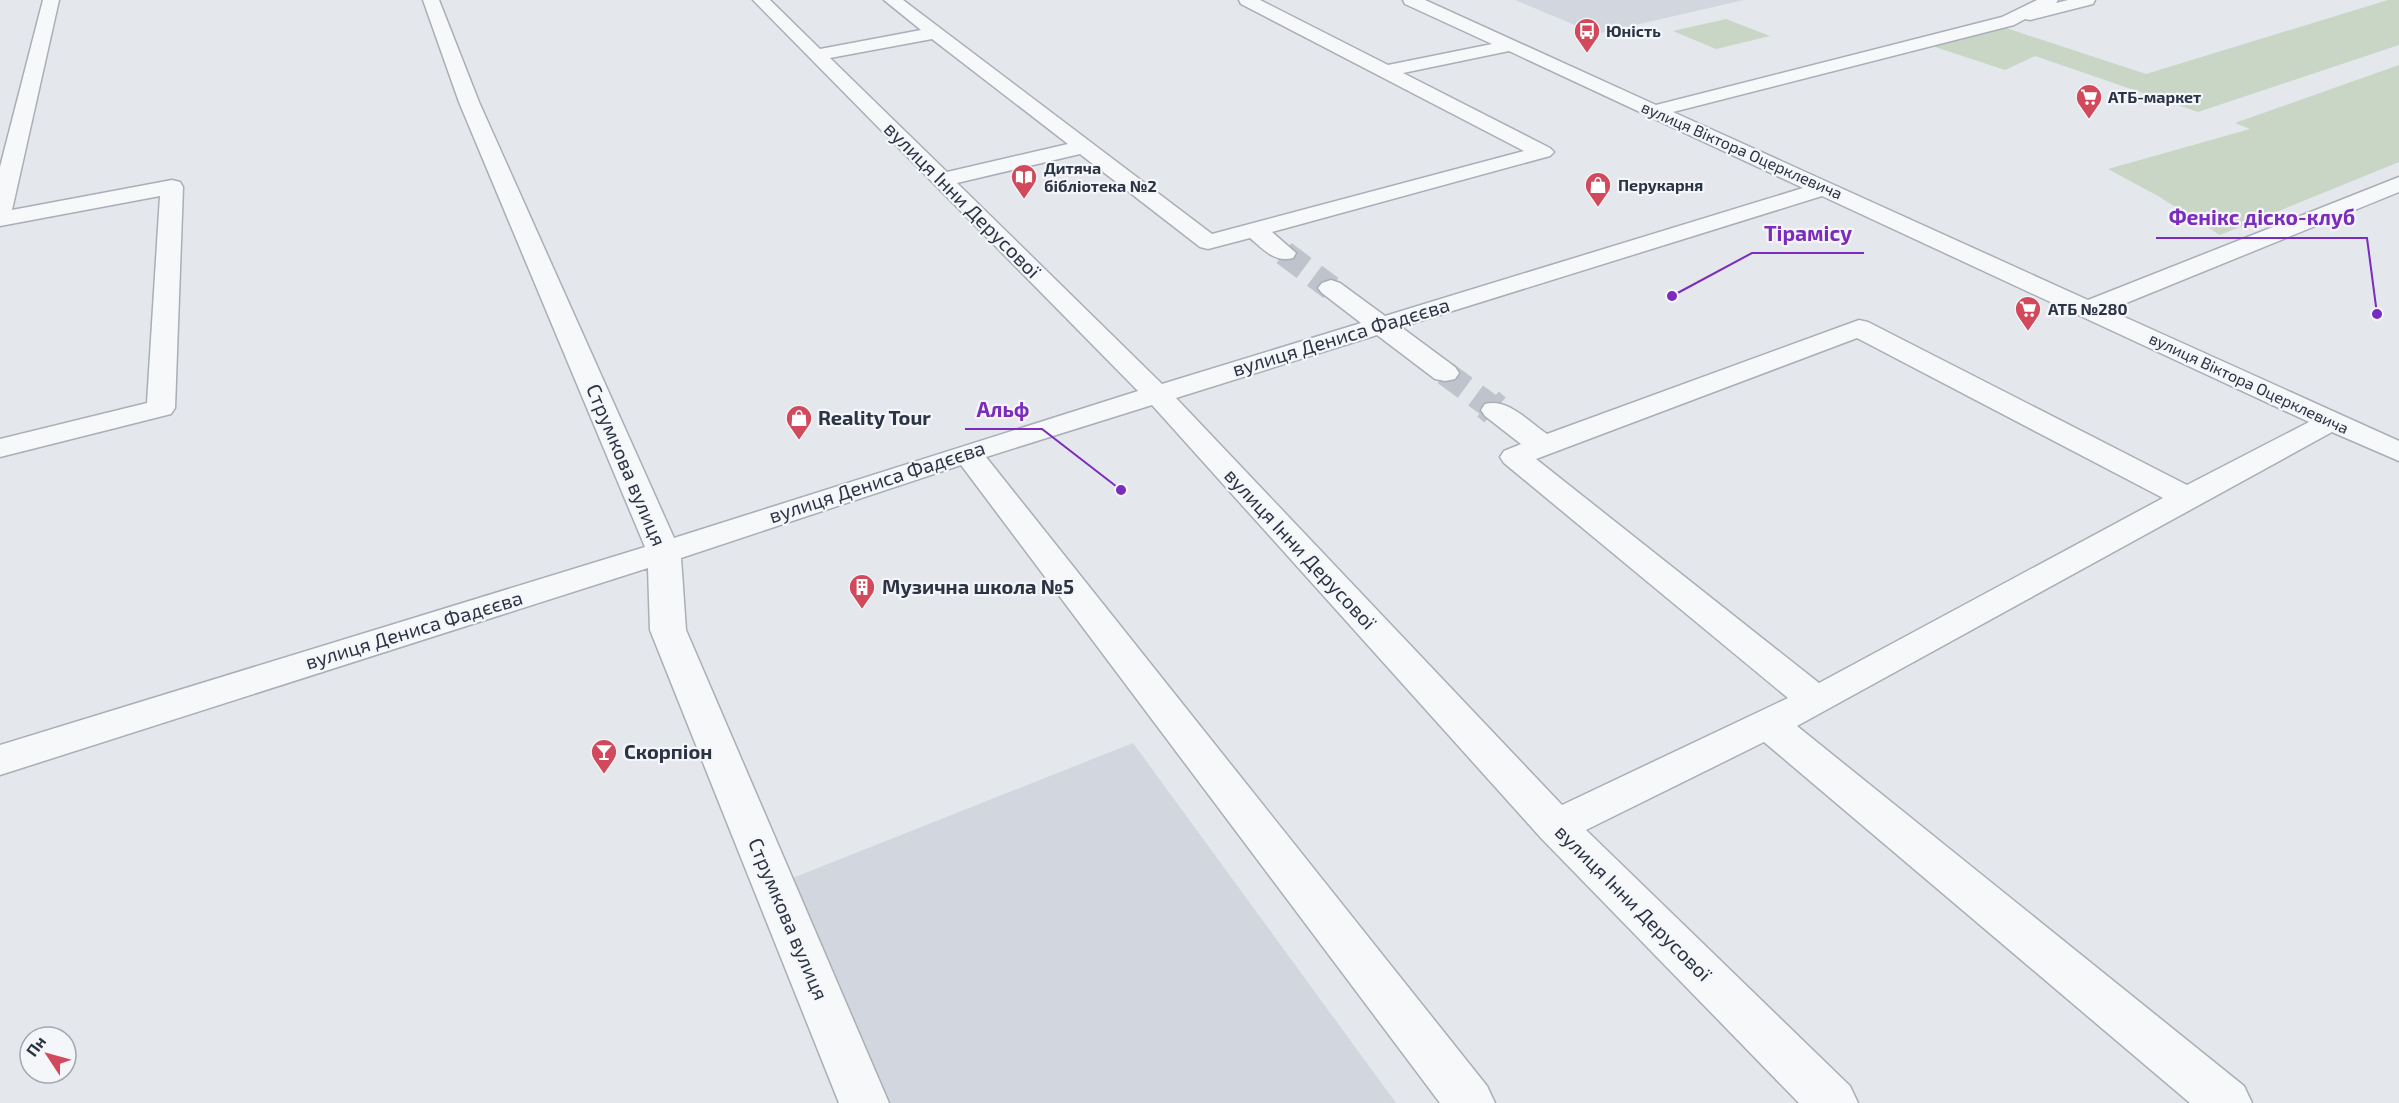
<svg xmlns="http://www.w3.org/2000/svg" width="2399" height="1103" font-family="'Exo 2',sans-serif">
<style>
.built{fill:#d2d6de}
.green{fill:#c9d6c5}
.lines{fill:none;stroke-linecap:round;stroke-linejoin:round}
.minor-tunnel-far1{stroke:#bfc3cb;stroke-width:25;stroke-dasharray:25 13;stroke-linecap:butt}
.minor-tunnel{stroke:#bfc3cb;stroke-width:33;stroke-dasharray:33 16;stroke-linecap:butt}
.minor-casing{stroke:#a9aeb7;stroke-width:3}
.minor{fill:#f7f8fa;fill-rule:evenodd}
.labels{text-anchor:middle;stroke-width:4.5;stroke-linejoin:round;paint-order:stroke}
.far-poi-label{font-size:16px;font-weight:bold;fill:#2b3445;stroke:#f4f6f9;text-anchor:start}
.far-street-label{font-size:16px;fill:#2b3445;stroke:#f4f6f9}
.street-label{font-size:20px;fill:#2b3445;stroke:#f4f6f9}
.poi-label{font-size:20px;font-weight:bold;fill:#2b3445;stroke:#f4f6f9;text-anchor:start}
.leader{fill:none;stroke:#7b2cbf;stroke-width:2}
.callout-dot{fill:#7b2cbf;stroke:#f4f6f9;stroke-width:2}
.callout-label{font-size:21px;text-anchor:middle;font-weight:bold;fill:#7b2cbf;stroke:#f4f6f9;stroke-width:4.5;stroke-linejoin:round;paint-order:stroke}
</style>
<rect width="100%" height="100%" fill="#e4e7ec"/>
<!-- built -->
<path class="built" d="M1515,0H1744L1596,34Z
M1133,743L1396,1103H864L775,885Z"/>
<!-- green -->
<path class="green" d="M2388,0H2399V45L2198,112L2035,56L2005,70L1923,43L1994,24L2146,74Z
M1726,19L1770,36L1716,49L1673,31Z
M2399,65V162L2220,235L2158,196L2108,169L2250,129L2235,123Z"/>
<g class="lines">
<!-- minor-tunnel-far1 -->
<path class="minor-tunnel-far1" d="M1284,253L1331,288
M1445,373L1490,406"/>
<!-- minor-tunnel -->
<path class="minor-tunnel" d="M1488,404L1495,410"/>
<!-- minor casing -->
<g class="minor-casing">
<path id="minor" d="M43,0H59L12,210L172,180L180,182L183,187L175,408L171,414L0,457V439L147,403L160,196L0,226V167Z
M423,0H439L479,102L674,538L1138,391L753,0H770L820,49L921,30L884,0H903L1212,234L1524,151L1241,4L1239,0H1260L1388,65L1492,44L1405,4L1403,0H1425L1656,105L2002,17L2037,0H2058L2056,3L2068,0H2095L2093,4L2030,20L2025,19L2014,25L1673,112L2088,300L2399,177V192L2109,310L2399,441V461L2332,432L1797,726L2244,1086L2252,1103H2190L1764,742L1586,830L1850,1086L1858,1103H1799L1541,838L1152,405L986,457L1487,1086L1495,1103H1440L961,465L681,558L686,630L889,1103H839L650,630L648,568L0,775V745L645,547L459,102ZM932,39L1068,144L947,172L830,58ZM1509,51L1803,188L1385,316L1340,283L1331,280L1322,283L1318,288L1322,293L1361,323L1162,384L957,183L1080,154L1200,247L1208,249L1250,238C1263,249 1275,263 1293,258L1296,253L1272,232L1550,156L1554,152L1550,148L1403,73ZM1822,196L2309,422L2187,485L1868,322L1859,320L1547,434C1528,421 1508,398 1485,404L1481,410L1485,416L1521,444L1504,451L1500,457L1504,463L1788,698L1562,805L1176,398L1377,335L1435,379L1445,381L1455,379L1459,373L1455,367L1401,327ZM1857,338L2163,498L1819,683L1536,459Z"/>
</g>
<!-- minor -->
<use href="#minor" class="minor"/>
</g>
<!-- icons -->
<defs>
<g id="bus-pin" transform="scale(1.35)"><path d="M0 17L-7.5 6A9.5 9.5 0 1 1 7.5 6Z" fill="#d1495b" stroke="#f4f6f9"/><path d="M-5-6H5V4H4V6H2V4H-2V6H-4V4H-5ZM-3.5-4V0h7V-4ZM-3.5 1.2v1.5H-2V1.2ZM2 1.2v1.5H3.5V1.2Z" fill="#fff"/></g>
<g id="supermarket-pin" transform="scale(1.35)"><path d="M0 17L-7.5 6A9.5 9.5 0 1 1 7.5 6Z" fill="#d1495b" stroke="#f4f6f9"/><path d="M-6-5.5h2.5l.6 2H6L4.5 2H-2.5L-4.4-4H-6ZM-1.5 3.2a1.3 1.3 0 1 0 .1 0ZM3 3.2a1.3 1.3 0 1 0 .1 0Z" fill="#fff"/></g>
<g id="library-pin" transform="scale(1.35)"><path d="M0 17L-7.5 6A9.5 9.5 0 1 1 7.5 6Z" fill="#d1495b" stroke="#f4f6f9"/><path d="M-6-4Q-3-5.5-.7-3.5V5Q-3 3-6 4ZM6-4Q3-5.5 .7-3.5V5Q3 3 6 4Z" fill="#fff"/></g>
<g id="shop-pin" transform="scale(1.35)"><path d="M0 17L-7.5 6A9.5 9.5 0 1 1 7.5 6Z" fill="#d1495b" stroke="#f4f6f9"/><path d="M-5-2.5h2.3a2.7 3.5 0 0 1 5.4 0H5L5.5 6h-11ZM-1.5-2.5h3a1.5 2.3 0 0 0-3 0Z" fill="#fff"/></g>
<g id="building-pin" transform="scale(1.35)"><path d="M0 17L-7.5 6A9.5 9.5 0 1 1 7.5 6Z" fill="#d1495b" stroke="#f4f6f9"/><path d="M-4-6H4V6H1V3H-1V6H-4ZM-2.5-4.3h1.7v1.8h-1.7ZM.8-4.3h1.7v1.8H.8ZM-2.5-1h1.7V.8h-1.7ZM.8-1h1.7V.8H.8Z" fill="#fff"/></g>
<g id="bar-pin" transform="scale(1.35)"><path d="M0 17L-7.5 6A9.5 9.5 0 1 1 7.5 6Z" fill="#d1495b" stroke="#f4f6f9"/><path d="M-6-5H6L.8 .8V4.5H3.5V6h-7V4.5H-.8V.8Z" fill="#fff"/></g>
</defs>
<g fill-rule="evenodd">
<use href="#bus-pin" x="1587" y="31"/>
<use href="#supermarket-pin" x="2089" y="97"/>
<use href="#library-pin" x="1024" y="177"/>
<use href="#shop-pin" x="1598" y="185"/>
<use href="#supermarket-pin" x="2028" y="309"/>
<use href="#shop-pin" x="799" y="418"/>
<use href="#building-pin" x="862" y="587"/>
<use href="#bar-pin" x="604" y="752"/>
</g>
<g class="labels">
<!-- far-poi labels -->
<g class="far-poi-label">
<text x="1606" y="37">Юність</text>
<text x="2108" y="103">АТБ-маркет</text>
<text x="1044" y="174">Дитяча<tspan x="1044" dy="18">бібліотека №2</tspan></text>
<text x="1618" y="191">Перукарня</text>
<text x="2048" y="315">АТБ №280</text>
</g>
<!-- far-street labels -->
<g class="far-street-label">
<text transform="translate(1742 150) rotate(24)" y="6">вулиця Віктора Оцерклевича</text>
<text transform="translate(2249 383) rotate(25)" y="6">вулиця Віктора Оцерклевича</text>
</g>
<!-- street labels -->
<g class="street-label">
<text transform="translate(962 200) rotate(45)" y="7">вулиця Інни Дерусової</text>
<text transform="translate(1341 337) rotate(-17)" y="7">вулиця Дениса Фадєєва</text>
<text transform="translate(626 465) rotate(67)" y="7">Струмкова вулиця</text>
<text transform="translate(877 482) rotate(-18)" y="7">вулиця Дениса Фадєєва</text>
<text transform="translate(1300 549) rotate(47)" y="7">вулиця Інни Дерусової</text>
<text transform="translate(414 630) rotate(-17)" y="7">вулиця Дениса Фадєєва</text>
<text transform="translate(1633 903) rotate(45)" y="7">вулиця Інни Дерусової</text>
<text transform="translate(788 919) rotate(67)" y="7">Струмкова вулиця</text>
</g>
<!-- poi labels -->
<g class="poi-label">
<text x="818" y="425">Reality Tour</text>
<text x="882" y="594">Музична школа №5</text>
<text x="624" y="759">Скорпіон</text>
</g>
</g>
<!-- callouts -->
<path class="leader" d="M2377 314L2367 238H2156M1672 296L1752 253H1864M1121 490L1042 429H965"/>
<g class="callout-dot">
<circle cx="2377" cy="314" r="6"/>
<circle cx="1672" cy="296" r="6"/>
<circle cx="1121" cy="490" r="6"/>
</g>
<g class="callout-label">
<text x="2262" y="225">Фенікс діско-клуб</text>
<text x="1808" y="241">Тірамісу</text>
<text x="1003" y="417">Альф</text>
</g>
<!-- north arrow -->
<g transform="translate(48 1055) rotate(306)"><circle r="28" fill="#f4f6f9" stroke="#a4a8b1" stroke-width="1.5"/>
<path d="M0-4.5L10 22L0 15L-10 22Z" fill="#d1495b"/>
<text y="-9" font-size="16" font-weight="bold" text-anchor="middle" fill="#2b3445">Пн</text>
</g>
</svg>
